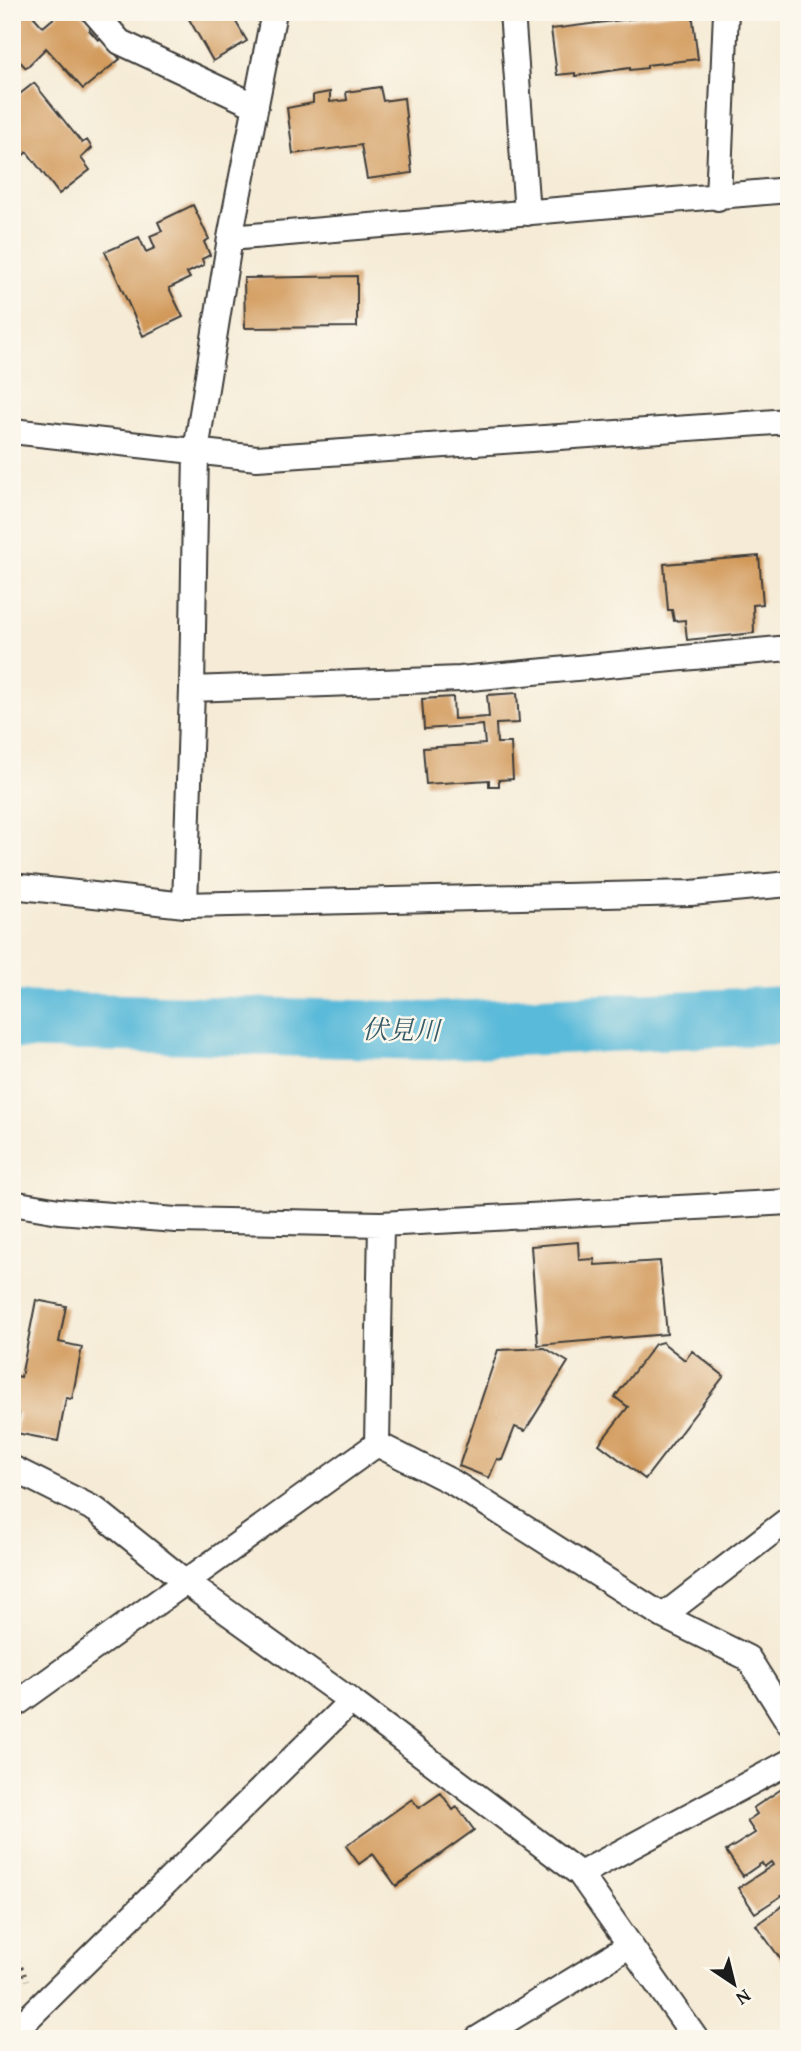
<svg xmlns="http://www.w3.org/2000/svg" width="801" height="2051" font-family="'Gentium Book Plus','Noto Serif JP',serif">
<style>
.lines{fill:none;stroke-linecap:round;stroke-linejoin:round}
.river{stroke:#5abad9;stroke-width:58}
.building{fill:#d19858}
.street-casing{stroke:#3d3b38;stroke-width:28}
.path{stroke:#3d3b38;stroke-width:4.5;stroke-dasharray:2 5;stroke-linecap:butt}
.street{stroke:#fff;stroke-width:24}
.labels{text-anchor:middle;stroke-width:5;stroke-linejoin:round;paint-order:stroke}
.water-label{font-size:26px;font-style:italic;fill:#355b68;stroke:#fbf7ec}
</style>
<rect width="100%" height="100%" fill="#fbf7ec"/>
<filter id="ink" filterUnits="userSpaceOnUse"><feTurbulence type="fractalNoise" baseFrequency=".0143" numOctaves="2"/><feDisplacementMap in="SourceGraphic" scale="14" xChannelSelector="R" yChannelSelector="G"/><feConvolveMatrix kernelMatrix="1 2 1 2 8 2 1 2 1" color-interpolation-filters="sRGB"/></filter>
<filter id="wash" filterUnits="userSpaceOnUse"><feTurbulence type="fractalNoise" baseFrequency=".00686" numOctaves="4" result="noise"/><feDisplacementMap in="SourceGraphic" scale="28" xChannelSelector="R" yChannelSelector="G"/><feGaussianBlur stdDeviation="1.57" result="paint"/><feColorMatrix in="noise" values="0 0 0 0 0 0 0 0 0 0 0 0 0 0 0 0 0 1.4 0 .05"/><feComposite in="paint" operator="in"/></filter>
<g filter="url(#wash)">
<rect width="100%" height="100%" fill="#f5ebd6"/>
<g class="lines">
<!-- river -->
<path class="river" d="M12,1020L429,1031L789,1015"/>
</g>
<g id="blocks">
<!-- building -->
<path class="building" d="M14,12H40L34,17L43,27L61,12H79L92,26L89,30L98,40L102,38L120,59L83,89L46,48L26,68L12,53Z
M185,12H242L233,17L247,41L213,61Z
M684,12H692L698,59L647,65V68L630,70V68L575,76V73L557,75L551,29Z
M34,83L82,143L87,140L92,148L81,158L90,170L59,194L27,152L21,157L15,148L12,149V100Z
M380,87L383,101L404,98L412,173L367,179L361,145L293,154L287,108L313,103V95L330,92V102L347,100L346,92Z
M193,205L209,239L204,242L210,255L202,259L204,265L187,273L190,278L169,288L183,317L143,336L105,252L139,237L146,252L155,248L150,236L162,231L158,222Z
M357,276V327L245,328L244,278Z
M759,556L763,604L753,605L754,633L687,640L685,620L674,621L672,610H668L664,564Z
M517,693L519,723L496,724L497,743H511L513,779L499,780V786H489V780L426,784L423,748L485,744L483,725L424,729L422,699L453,697L454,719L489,717L487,695Z
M578,1242L579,1260L594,1259L595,1265L660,1261L667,1334L538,1345L531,1246Z
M36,1300L66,1306L59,1342L82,1347L72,1399L66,1398L58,1441L16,1433L19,1414L12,1412V1375L21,1377Z
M662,1342L685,1360L692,1351L724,1376L645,1479L599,1444L628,1407L615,1397L655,1344Z
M545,1348L568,1362L525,1431L515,1427L502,1460L497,1459L489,1478L459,1466L498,1350Z
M789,1784V1891L755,1913L738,1888L773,1865L771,1862L764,1867L762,1863L743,1876L726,1851L755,1833L747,1821L757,1814L753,1808Z
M441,1793L453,1810L457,1807L474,1830L396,1886L373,1854L359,1864L346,1846L412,1799L419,1808Z
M789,1901V1966L787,1968L756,1925Z"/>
</g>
</g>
<g filter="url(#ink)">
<use href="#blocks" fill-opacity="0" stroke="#3d3b38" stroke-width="2"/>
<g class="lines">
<!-- street casing -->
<g class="street-casing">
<path id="street" d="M94,12L120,42L256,106
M512,12L527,213
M718,198L726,12
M230,238L789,190
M12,431L257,458L789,421
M192,689L460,679L789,648
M12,886L185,905L691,893L789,884
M185,905L192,689L196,451L230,238L274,12
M12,1203L59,1211L176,1220L381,1224L789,1202
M377,1444L381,1224
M12,1468L96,1510L187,1583L351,1701L580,1874L696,2039
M663,1616L789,1519
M12,1707L377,1444L454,1483L663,1616L748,1658L789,1723
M580,1874L789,1762
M12,2034L351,1701
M477,2039L629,1946"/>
</g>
<!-- path -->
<path class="path" d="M12,1948L27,1980"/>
<!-- street -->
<use href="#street" class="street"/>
</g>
</g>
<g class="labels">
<!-- water labels -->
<g class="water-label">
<text transform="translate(401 1030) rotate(1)" y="9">伏見川</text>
</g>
</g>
<!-- margin -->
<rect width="801" height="2051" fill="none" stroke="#fbf7ec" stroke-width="42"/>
<!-- north arrow -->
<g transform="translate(734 1984) rotate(145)" stroke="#fbf7ec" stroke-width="5" paint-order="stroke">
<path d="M0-5L12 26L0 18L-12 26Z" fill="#1c1c1c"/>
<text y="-10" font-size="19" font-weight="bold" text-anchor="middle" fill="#1c1c1c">N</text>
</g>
</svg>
